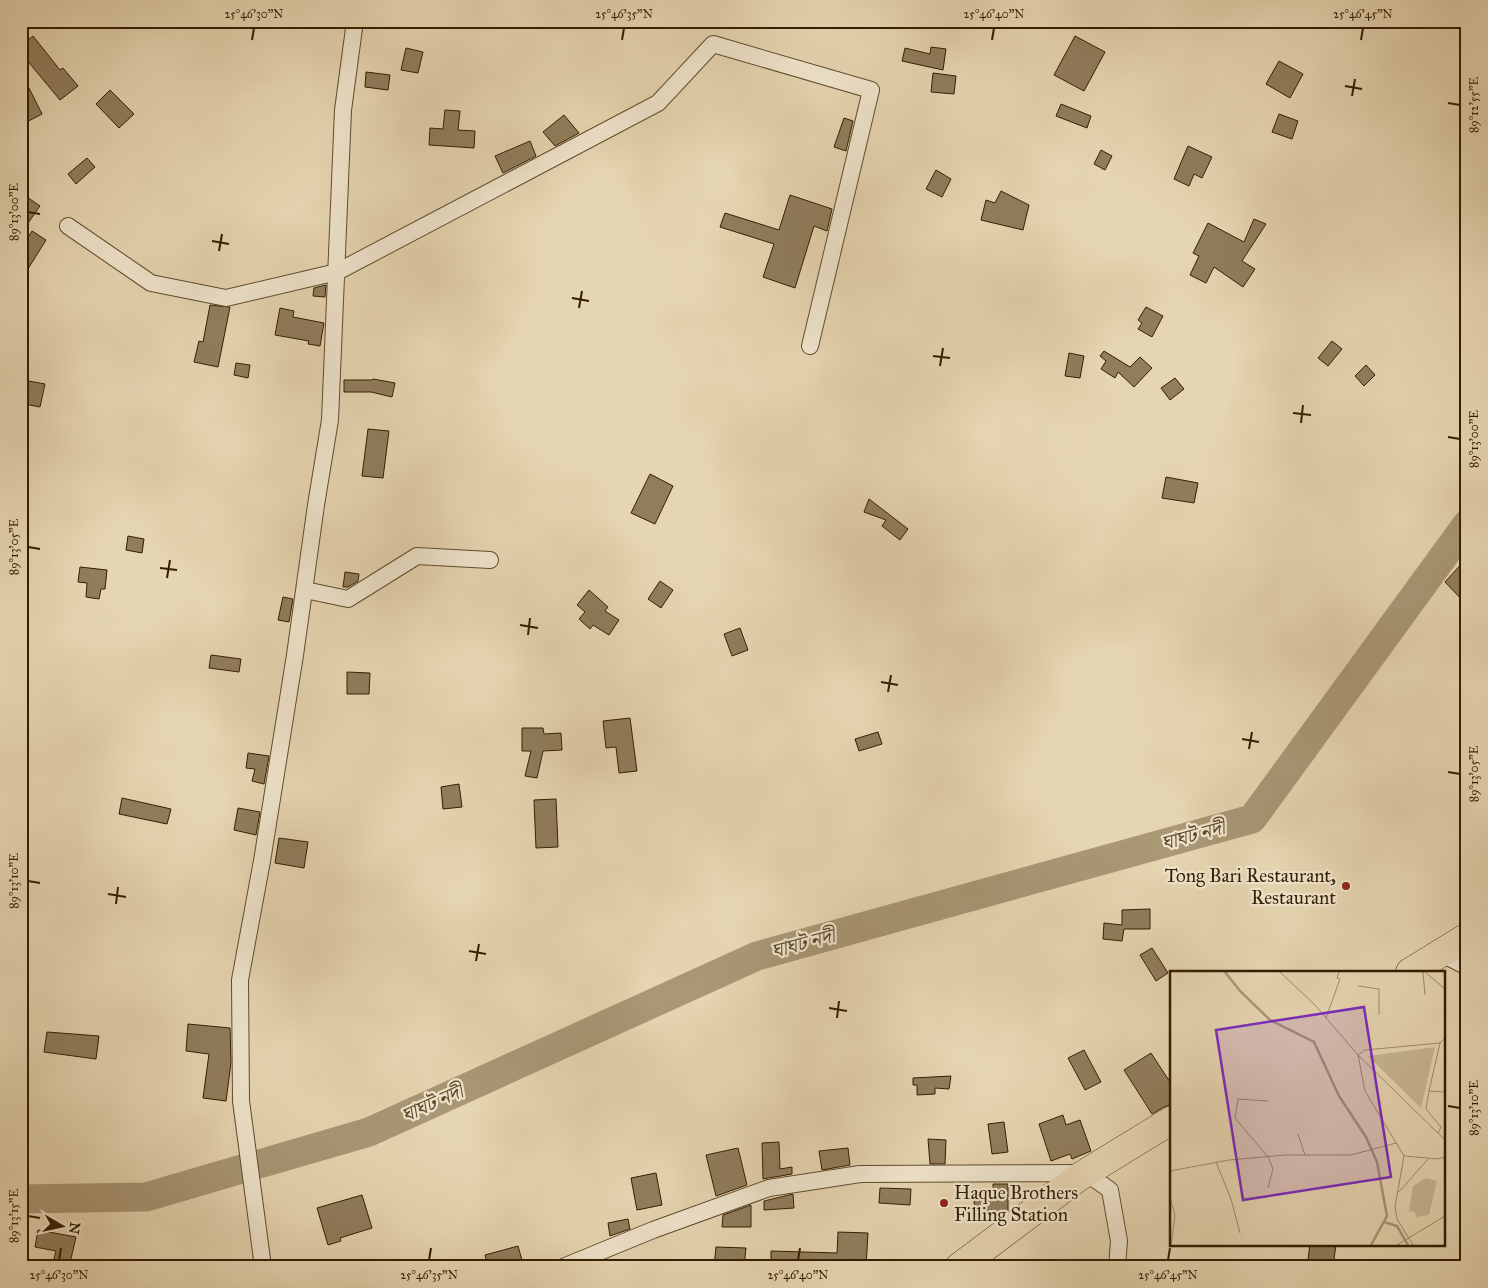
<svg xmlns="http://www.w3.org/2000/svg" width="1488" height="1288" font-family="'IM FELL Great Primer','Noto Serif Bengali',serif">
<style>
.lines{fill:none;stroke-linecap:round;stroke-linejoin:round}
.river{stroke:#a99775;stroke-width:29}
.building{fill:#907d5c;stroke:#321e00}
.minor-casing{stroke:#5f4c2c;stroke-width:18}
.trunk-casing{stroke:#321e00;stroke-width:29}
.minor{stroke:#efe4cc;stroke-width:16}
.trunk{stroke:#e6d5b1;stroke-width:28}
.ticks{fill:none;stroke:#321e00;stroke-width:2}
.poi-dot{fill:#8f2418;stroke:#efe4cc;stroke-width:2}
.labels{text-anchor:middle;stroke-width:4.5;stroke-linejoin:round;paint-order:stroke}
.poi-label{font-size:19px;fill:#321e00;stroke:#efe4cc;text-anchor:end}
.water-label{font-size:20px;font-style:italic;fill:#5c4829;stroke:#efe4cc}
.inset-river{fill:none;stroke:#a99775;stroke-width:2.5}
.inset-road{fill:none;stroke:#9e8c6a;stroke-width:1}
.view{fill:#7b2cbf;fill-opacity:0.15;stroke:#7b2cbf;stroke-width:2.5}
.inset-edge{fill:none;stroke:#321e00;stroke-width:2.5}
.neatline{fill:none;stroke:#321e00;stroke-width:2}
.ticks-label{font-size:12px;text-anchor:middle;fill:#321e00}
</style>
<rect width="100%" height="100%" fill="#e6d5b1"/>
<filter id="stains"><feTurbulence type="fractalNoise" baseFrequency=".004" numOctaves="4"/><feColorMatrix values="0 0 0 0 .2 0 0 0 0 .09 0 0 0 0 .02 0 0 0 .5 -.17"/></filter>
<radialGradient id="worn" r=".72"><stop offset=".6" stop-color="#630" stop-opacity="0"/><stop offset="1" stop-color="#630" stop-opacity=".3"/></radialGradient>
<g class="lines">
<!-- river -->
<path class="river" d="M21,1199L146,1197L369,1132L757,956L1252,819L1467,524"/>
</g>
<!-- building -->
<path class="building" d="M33,36L60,70L63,68L78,86L60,100L21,53V45Z
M1075,36L1105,52L1084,91L1054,75Z
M931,47L946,49L943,70L902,61L905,48L930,54Z
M406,48L423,52L418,73L401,70Z
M1279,61L1303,74L1290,98L1266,84Z
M21,72L42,114L21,125Z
M366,72L390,75L388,90L365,87Z
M933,73L956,76L954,94L931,92Z
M110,90L134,114L119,128L96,104Z
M1061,104L1091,116L1087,128L1056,116Z
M445,110L460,111L458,130L475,131L474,148L429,145L430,128L443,129Z
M1279,114L1298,121L1292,139L1272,132Z
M564,115L579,133L555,146L543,132Z
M844,118L853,121L846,151L834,147Z
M530,141L536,156L503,173L495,156Z
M1188,146L1212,157L1202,178L1194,174L1189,186L1174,179Z
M1101,150L1112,156L1105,170L1094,164Z
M87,158L95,167L76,184L68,174Z
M936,170L951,179L942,197L926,189Z
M1001,191L1029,205L1023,230L981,220L986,200L995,203Z
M21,193L40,206L21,233Z
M790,195L832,209L827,231L814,226L795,288L763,277L774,244L720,227L725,213L779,230Z
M1254,219L1266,224L1242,261L1255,269L1243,287L1214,267L1206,283L1190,275L1199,256L1193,253L1208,223L1244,242Z
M32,231L46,240L21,280V249Z
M326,285L325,297L313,296L314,288Z
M210,305L230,307L218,367L194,362L199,341L203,342Z
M1146,307L1163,316L1152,337L1138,329L1142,323L1138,320Z
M280,308L294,311L293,317L324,323L320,346L308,344L309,341L275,335Z
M1332,341L1342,349L1328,366L1318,358Z
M1104,351L1130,367L1140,357L1152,368L1134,387L1118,372L1115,378L1101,369L1106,361L1100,356Z
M1069,353L1084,356L1080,378L1065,376Z
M236,363L250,365L248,378L234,375Z
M1366,365L1375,375L1364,386L1355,376Z
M1175,378L1184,389L1170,400L1161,388Z
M373,379L395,383L392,397L371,392H344V380H372Z
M29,381L45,384L40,407L24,404Z
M368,429L389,431L383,478L362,476Z
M650,474L673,486L655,524L631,513Z
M1166,477L1198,483L1194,503L1162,498Z
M869,499L908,529L900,540L882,526L886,520L864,512Z
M128,536L144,539L142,553L126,550Z
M1467,558V605L1445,582Z
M80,567L107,570L105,589H101L99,599L86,597L87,583L78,582Z
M345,572L359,574L358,581L348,587H343Z
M660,581L673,590L661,608L648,599Z
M589,590L608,607L605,611L619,620L609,635L593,625L590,629L579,619L585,612L577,605Z
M283,597L293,599L289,622L278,620Z
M740,628L748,650L732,656L724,634Z
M211,655L241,659L239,672L209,668Z
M347,672L370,673L369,694H347Z
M630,718L637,771L619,773L616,747L606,748L603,721Z
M522,728H543L544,734L561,733L562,750L543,751L537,778L525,776L531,751H522Z
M878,732L882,744L859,751L855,739Z
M248,753L269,756L264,784L252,781L255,769L246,768Z
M459,784L462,807L443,809L441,787Z
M122,798L171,809L167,824L119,814Z
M556,799L558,847L536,848L534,800Z
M238,808L260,812L256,835L234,830Z
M279,838L308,842L304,868L275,863Z
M1150,909V929H1124L1122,941L1103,939L1104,923L1122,925V910Z
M1152,948L1168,973L1156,981L1140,955Z
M188,1024L230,1028L231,1063L226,1101L203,1098L209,1054L186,1051Z
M47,1032L99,1036L96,1059L44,1052Z
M1084,1050L1101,1082L1085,1090L1068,1058Z
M1151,1053L1172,1085V1104L1164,1107L1152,1114L1124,1070Z
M951,1076L949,1089L935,1088V1094L917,1095V1085H913V1078Z
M1063,1115L1066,1125L1080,1120L1091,1151L1072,1159L1070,1154L1051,1161L1039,1124Z
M1004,1122L1008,1152L992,1154L988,1124Z
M928,1139L946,1140L945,1164H930Z
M779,1142L780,1169L792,1167V1174L763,1179L762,1143Z
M738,1148L747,1185L716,1196L706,1155Z
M848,1148L850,1165L822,1170L819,1151Z
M656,1173L662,1205L637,1210L631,1178Z
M993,1184H1008V1211L1005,1213H992V1210L976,1213L973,1196L993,1193Z
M880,1188L911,1189L910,1205L879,1203Z
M793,1194L794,1208L764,1210V1201Z
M362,1195L372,1228L340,1238L341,1241L328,1245L317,1208Z
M751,1205V1227H722L723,1215Z
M628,1219L630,1229L610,1236L608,1223Z
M38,1230L76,1237L69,1267H52L56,1251L35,1247Z
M838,1232L868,1233L866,1267H771V1251L837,1253Z
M1310,1244H1336L1333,1267H1307Z
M518,1246L524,1267H488L485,1255Z
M716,1247L746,1248L744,1267H714Z"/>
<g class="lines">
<!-- minor casing -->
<g class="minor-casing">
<path id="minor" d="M68,226L151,283L226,298L337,272L658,103L713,44L871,90L810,346
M305,590L348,599L417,556L490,560
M1440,953L1467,967
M263,1267L241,1101L240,980L262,861L295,655L316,505L330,420L343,110L355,21
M563,1267L653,1230L769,1188L860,1174L1086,1173L1110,1190L1119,1241L1117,1267"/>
</g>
<!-- trunk casing -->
<g class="trunk-casing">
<path id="trunk" d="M1410,972L1467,937
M959,1267L1079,1177L1172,1120"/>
</g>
<!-- minor -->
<use href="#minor" class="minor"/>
<!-- trunk -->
<use href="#trunk" class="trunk"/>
</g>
<!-- ticks -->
<path class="ticks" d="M252,40L254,28M622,40L624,28M992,40L994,28M1361,40L1363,28M1345,86L1362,89M1352,96L1355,79M1448,103L1460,105M28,212L40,214M212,241L229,244M219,251L222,234M572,298L589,301M579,308L582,291M933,356L950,358M940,366L943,348M1293,413L1311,415M1301,423L1303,405M1448,437L1460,439M28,547L40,549M160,568L177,570M167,578L170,560M520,625L538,628M528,635L530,618M881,682L898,685M888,692L891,675M1242,739L1259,742M1249,749L1252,732M1448,772L1460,774M28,881L40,883M108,894L126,897M116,904L118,887M469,951L486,954M476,961L479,944M829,1008L847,1011M837,1018L839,1001M1448,1106L1460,1108M28,1216L40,1218M59,1260L61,1248M429,1260L431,1248M798,1260L800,1248M1168,1260L1170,1248"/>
<!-- markers -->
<g class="poi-dot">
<circle cx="1346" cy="886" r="5"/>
<circle cx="944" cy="1203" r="5"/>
</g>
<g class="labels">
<!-- poi labels -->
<g class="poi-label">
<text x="1336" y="882">Tong Bari Restaurant,<tspan x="1336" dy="22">Restaurant</tspan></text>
<text x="954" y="1199" text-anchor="start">Haque Brothers<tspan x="954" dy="22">Filling Station</tspan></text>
</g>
<!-- water labels -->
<g class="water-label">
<text transform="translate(1193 835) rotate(-15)" y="7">ঘাঘট নদী</text>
<text transform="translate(803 943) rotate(-15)" y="7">ঘাঘট নদী</text>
<text transform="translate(432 1103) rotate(-24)" y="7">ঘাঘট নদী</text>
</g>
</g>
<!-- overview -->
<g transform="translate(1170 971)">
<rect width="275" height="275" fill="#e6d5b1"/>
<path d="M265,76L251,137L198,85ZM256,207L267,210L259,244L246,246L245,241L239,240L243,215Z" fill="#c7b693"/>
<path class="inset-river" d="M55,1L70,20L100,49L144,71L169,125L196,166L207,191L217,245L201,274M214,251L227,255L238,274"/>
<path class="inset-road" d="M110,1L145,34L188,84L275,169M253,1L255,24M255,1L275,18M188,15L209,18V44M156,47L170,8L167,7L169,1M270,72L195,79L188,84L195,120L234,185L268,188L275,186M259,120L270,72L275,67M268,162L271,156L256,138L259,120L275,121M128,163L135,184M234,185L225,236L227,248L243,274M46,191L61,228L70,262M0,200L59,189L115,184H181L226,172M98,217L103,198L98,186L65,147L68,128L98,130M229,221L258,188M0,227L5,244L1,274M227,274L275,245"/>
<path class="view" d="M194,36L221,206L73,229L46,59Z"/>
<rect width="275" height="275" class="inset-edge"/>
</g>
<!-- margin -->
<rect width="1488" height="1288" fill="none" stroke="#e6d5b1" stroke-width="55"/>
<!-- north arrow -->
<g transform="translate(62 1226) rotate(99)" stroke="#efe4cc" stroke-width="4" paint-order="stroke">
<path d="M0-4L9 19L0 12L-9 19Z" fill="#321e00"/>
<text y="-8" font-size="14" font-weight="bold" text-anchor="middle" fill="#321e00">N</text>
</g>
<rect x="28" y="28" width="1432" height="1232" class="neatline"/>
<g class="ticks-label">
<text x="254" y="18">25°46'30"N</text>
<text x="624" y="18">25°46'35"N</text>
<text x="994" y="18">25°46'40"N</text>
<text x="1363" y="18">25°46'45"N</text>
<text transform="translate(1474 105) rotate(-90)" y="4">89°12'55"E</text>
<text transform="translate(14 212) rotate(-90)" y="4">89°13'00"E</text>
<text transform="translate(1474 439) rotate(-90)" y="4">89°13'00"E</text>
<text transform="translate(14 547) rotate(-90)" y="4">89°13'05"E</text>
<text transform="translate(1474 774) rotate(-90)" y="4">89°13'05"E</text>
<text transform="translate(14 881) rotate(-90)" y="4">89°13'10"E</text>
<text transform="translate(1474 1108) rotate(-90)" y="4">89°13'10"E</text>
<text transform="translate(14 1216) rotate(-90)" y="4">89°13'15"E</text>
<text x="59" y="1279">25°46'30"N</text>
<text x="429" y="1279">25°46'35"N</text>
<text x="798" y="1279">25°46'40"N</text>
<text x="1168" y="1279">25°46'45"N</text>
</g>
<rect width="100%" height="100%" filter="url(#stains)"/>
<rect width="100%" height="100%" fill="url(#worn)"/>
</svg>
